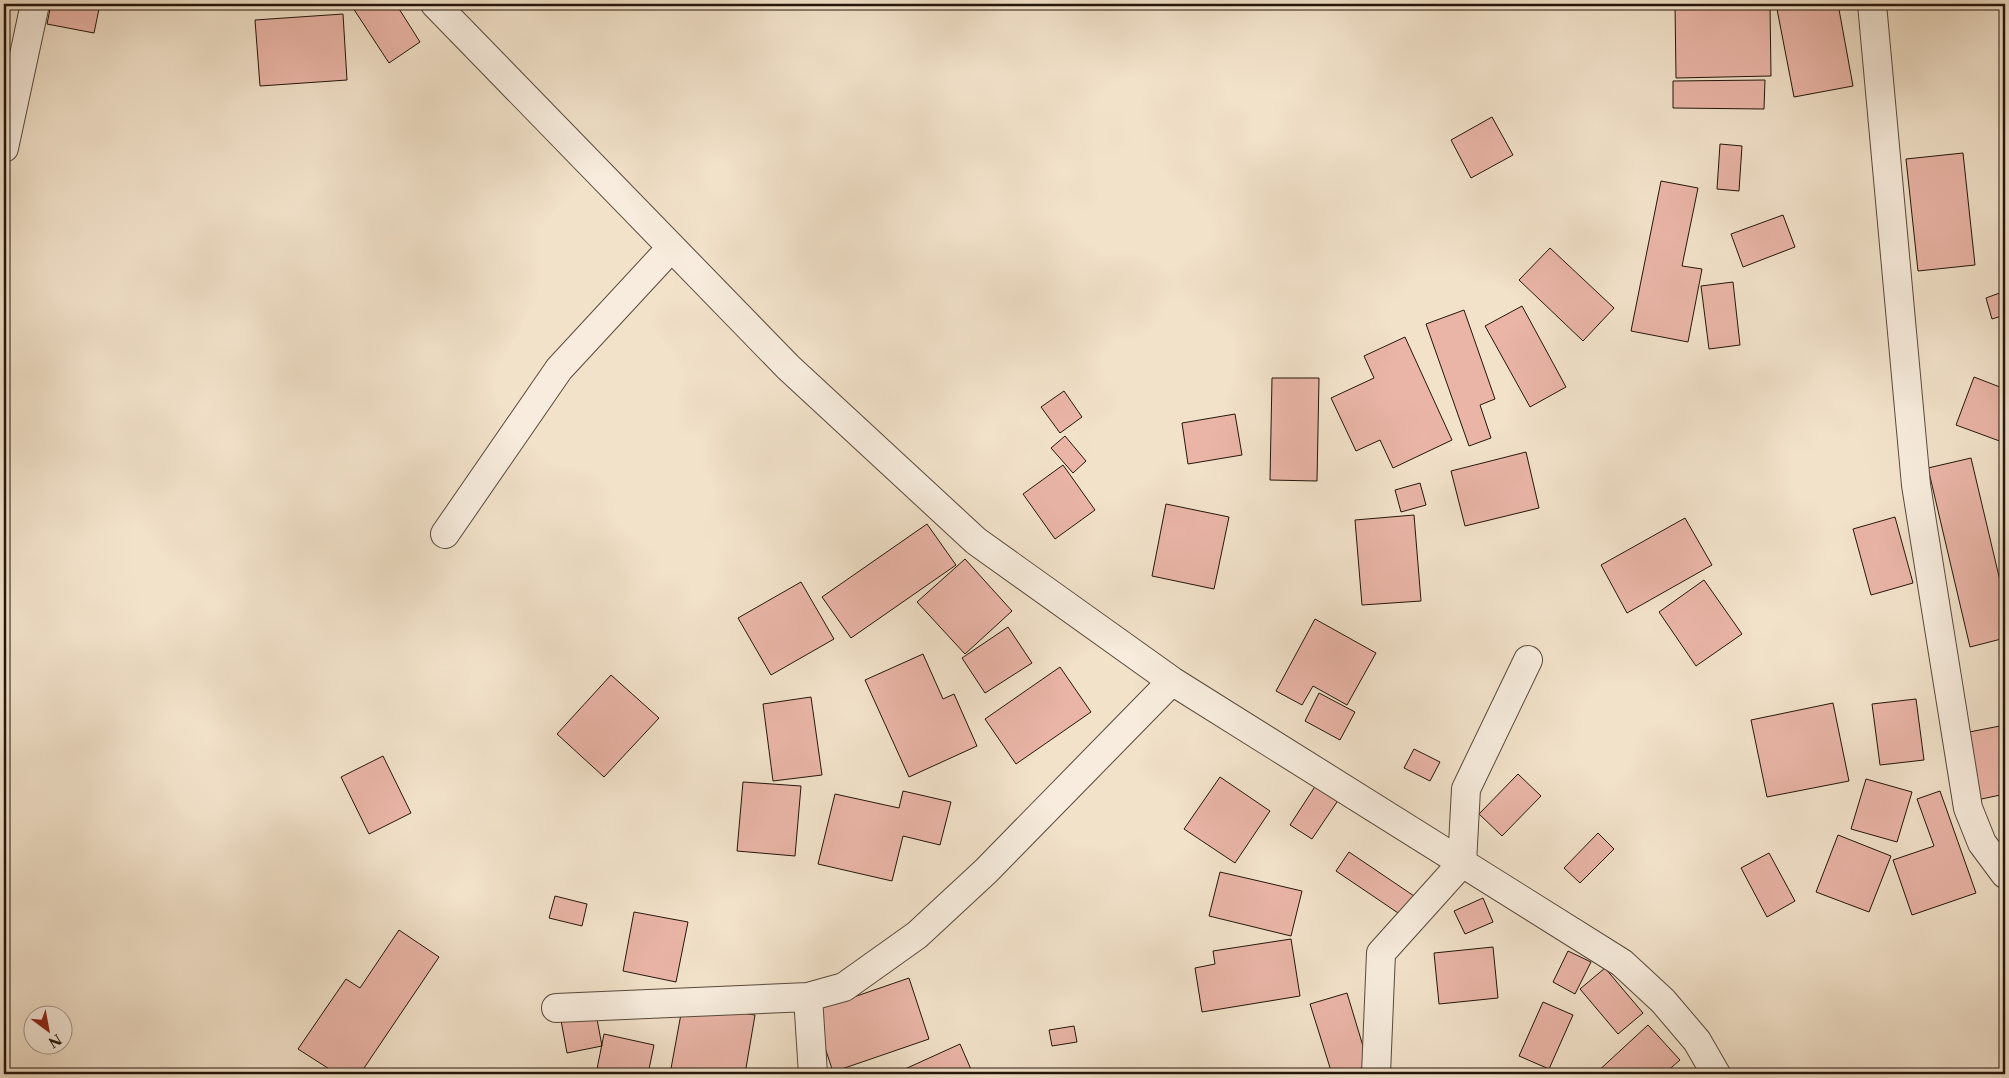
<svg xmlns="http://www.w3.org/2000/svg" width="2009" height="1078" font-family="'Libre Caslon Text',serif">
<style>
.building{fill:#eab5a7;stroke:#24160b}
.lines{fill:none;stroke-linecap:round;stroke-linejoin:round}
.minor-casing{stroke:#58493b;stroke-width:30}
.minor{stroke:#f7ecdd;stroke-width:28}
</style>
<rect width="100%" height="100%" fill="#f2e2ca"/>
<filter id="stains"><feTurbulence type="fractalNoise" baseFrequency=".004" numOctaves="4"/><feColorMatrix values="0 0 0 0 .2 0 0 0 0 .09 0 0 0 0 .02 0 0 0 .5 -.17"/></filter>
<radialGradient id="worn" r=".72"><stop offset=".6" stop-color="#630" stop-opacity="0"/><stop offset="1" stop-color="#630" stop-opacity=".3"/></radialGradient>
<!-- building -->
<path class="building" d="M51,4H100L94,33L47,24Z
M360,4H396L420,42L389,63L353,8Z
M1675,4H1770L1771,76L1676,78Z
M1776,4H1838L1853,86L1794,97Z
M343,14L347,80L260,86L255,20Z
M1765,80L1764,109L1673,108V81Z
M1492,117L1513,155L1471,178L1451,140Z
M1720,144L1742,146L1739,191L1717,189Z
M1963,153L1975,265L1918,271L1906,159Z
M1661,181L1698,188L1682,266L1702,269L1688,342L1631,331Z
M2003,207H2005V255H2004Z
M1783,215L1795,247L1743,267L1731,234Z
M1550,248L1614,308L1583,341L1519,280Z
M1733,282L1740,345L1709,349L1701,286Z
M2005,291V315L1992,319L1986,298Z
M1522,306L1566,387L1530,407L1485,326Z
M1464,310L1495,399L1480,405L1491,438L1469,446L1426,324Z
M1405,337L1452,440L1393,468L1380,440L1356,451L1331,398L1374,378L1364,356Z
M1974,377L2005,389V443L1956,425Z
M1272,378H1319L1317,481L1270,480Z
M1064,391L1082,417L1060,433L1041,407Z
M1235,414L1242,455L1188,464L1182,423Z
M1065,436L1086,461L1073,473L1051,448Z
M1526,452L1539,508L1465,526L1451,471Z
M1971,458L2005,602V638L1970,647L1928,468Z
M1063,465L1095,510L1055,539L1023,494Z
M1420,483L1426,505L1401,512L1395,490Z
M1166,504L1229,517L1214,589L1152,576Z
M1414,515L1421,601L1362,605L1355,520Z
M1895,517L1913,583L1871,595L1853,529Z
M1685,518L1712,565L1627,613L1601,565Z
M927,524L956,565L851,638L822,597Z
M965,559L1012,611L965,654L917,602Z
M1704,580L1742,634L1696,666L1659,612Z
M801,582L834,639L771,675L738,618Z
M1315,619L1376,653L1347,705L1313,686L1302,705L1276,691Z
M1008,627L1032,663L985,693L962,658Z
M923,654L943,699L954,694L977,746L909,777L865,680Z
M1060,667L1091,712L1016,764L985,719Z
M611,675L659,718L604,777L557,734Z
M1319,693L1355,712L1340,740L1305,721Z
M811,697L822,775L773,781L763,704Z
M1916,699L1924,760L1880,765L1872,704Z
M1833,703L1849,781L1767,797L1751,720Z
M2005,725V794L1972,801L1959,734Z
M1414,749L1440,762L1430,781L1404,768Z
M383,756L411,813L369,834L341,777Z
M1518,774L1541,796L1502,836L1479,814Z
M1220,777L1270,811L1235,863L1184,829Z
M1866,779L1912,792L1897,842L1851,829Z
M743,782L801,786L795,856L737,851Z
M1316,785L1339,799L1312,839L1290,825Z
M903,791L951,802L940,845L903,836L892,881L818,864L835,794L899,808Z
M1940,791L1976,893L1912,915L1893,860L1934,846L1917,799Z
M1598,833L1614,849L1580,883L1564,868Z
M1838,835L1891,856L1869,912L1816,892Z
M1349,852L1417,898L1404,917L1336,871Z
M1769,853L1795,901L1767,917L1741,868Z
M1220,872L1302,891L1291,936L1209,916Z
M555,896L587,904L582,926L549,918Z
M1483,898L1493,922L1465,934L1454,911Z
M634,912L688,922L676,982L623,971Z
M399,930L439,957L360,1074H337L298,1049L346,979L360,988Z
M1291,939L1300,996L1202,1012L1195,968L1215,964L1213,951Z
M1493,947L1498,998L1439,1004L1434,953Z
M1568,951L1591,962L1575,994L1553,982Z
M1605,968L1643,1013L1618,1034L1580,989Z
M909,978L929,1039L833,1072L813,1011Z
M1347,993L1369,1066L1340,1074H1332L1310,1004Z
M1543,1002L1573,1015L1549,1069L1519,1056Z
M683,1003L755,1015L745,1074H670Z
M595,1008L602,1046L567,1053L560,1015Z
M1648,1025L1680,1060L1664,1074H1595Z
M1074,1026L1077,1042L1052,1046L1049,1030Z
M604,1034L654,1045L648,1074H596Z
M960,1044L973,1074H894Z"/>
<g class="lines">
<!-- minor casing -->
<g class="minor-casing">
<path id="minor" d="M435,4L788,367L976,541L1172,681L1622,963L1663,1001L1697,1041L1716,1074
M1872,4L1916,485L1968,808L1982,843L2005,874
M4,148L35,4
M445,534L559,369L671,248
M808,997L813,1074
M556,1008L808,997L844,987L917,935L986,871L1172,681
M1376,1074L1381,953L1462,863L1466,789L1528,660"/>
</g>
<!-- minor -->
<use href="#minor" class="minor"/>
</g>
<!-- margin -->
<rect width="2009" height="1078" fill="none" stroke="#f2e2ca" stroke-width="20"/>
<rect x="5" y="5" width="1999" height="1068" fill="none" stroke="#24160b" stroke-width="2.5"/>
<rect x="10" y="10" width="1989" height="1058" fill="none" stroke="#24160b"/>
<!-- north arrow -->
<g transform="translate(48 1030) rotate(148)"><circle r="24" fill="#f7ecdd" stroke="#a39689"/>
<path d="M0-4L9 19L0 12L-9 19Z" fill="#8f2418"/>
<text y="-8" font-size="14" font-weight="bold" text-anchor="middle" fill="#24160b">N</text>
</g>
<rect width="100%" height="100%" filter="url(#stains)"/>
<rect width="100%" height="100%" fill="url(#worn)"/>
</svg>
